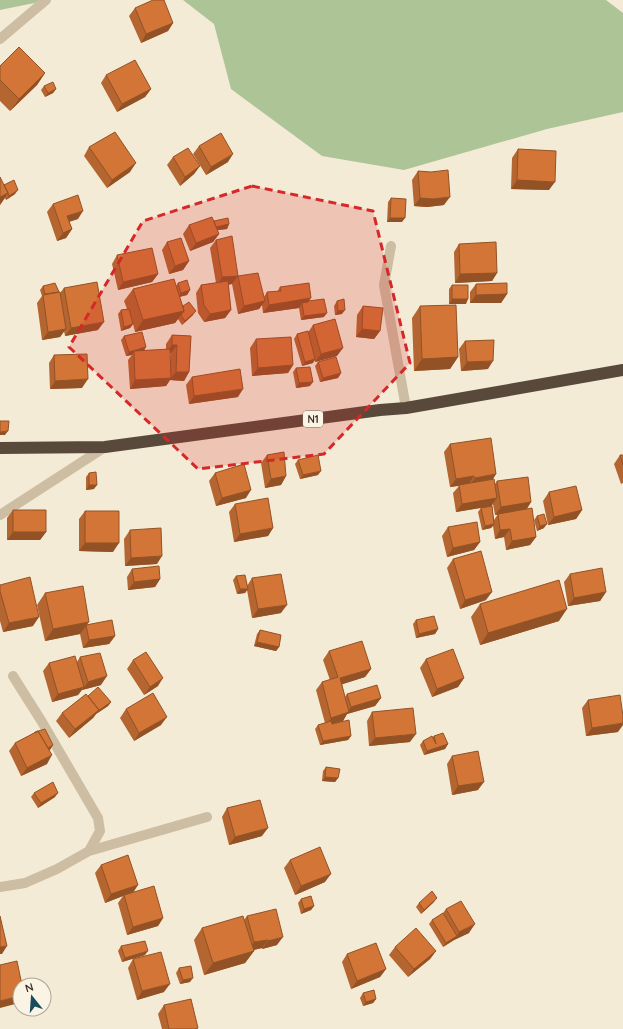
<svg xmlns="http://www.w3.org/2000/svg" width="623" height="1029" font-family="Quicksand,sans-serif">
<style>
.green{fill:#adc496}
.lines{fill:none;stroke-linecap:round;stroke-linejoin:round}
.minor{stroke:#cdbda2;stroke-width:10}
.highway{stroke:#59493b;stroke-width:12}
.wall{fill:#b5652f;fill-rule:evenodd}
.shaded-wall{fill:#935226}
.building{fill:#d27537;stroke:#935226}
.marked{fill:#d62828;fill-opacity:0.2;stroke:#d62828;stroke-width:3;stroke-dasharray:8 5;stroke-linejoin:round}
.labels{text-anchor:middle;stroke-width:3.5;stroke-linejoin:round;paint-order:stroke}
.shield{fill:#fbf4e4;stroke:#72695e;stroke-width:1}
.shield-label{font-size:10px;font-weight:bold;fill:#372e25}
</style>
<rect width="100%" height="100%" fill="#f4ebd7"/>
<!-- green -->
<path class="green" d="M0,0H49L0,10Z
M183,0H606L623,13V112L547,129L404,170L322,156L231,89L214,24Z"/>
<g class="lines">
<!-- minor -->
<path class="minor" d="M0,39L46,0
M391,246L384,285L406,408
M0,515L105,447
M89,851L207,817
M0,887L25,883L57,869L89,851L100,831L98,818L42,722L13,676"/>
<!-- highway -->
<path class="highway" d="M0,448L105,447L380,410L406,408L623,370"/>
</g>
<!-- wall -->
<path class="wall" d="M135,8L173,23L168,31L141,43L129,16Z
M0,66L45,73L37,85L10,111L0,101Z
M106,75L151,89L145,97L117,112L101,83Z
M44,86L56,89L53,93L45,97L41,90Z
M199,146L228,162L206,175L193,154Z
M89,147L130,172L107,188L84,156Z
M518,149L549,190L511,189L512,158Z
M173,157L200,166L194,174L180,186L167,165Z
M418,171L444,205L427,207L414,206L412,180Z
M4,184L15,194L6,200L5,198L0,205Z
M391,198L402,222H387L388,202Z
M53,204L78,219L69,222L72,229L66,238L57,241L47,212Z
M214,221L229,224L227,229L217,230L219,234L213,242L190,251L183,234L189,225Z
M216,240L238,276L264,297L267,292H277L280,287L308,301L324,317L301,320L299,308L263,313L262,305L259,309L238,314L232,284L228,285L231,310L225,318L204,322L198,313L196,293L201,285L216,283L210,248Z
M167,242L189,261L183,270L169,274L162,250Z
M459,244L497,273L492,281L455,283L454,252Z
M117,255L158,274L152,282L118,290L112,264Z
M178,283L190,290L187,295L180,297L183,306L193,315L182,325L178,319L175,323L135,332L133,324L130,328L121,331L118,314L121,310L127,309L124,301L133,289L176,286Z
M476,284L507,294L501,303H470V292Z
M452,285L466,304H449V289Z
M43,286L60,293L64,288L98,330L65,336L64,331L60,337L42,340L37,303L42,296L40,290Z
M337,301L342,314L335,315L334,306Z
M363,306L380,331L374,339L356,337L357,315Z
M420,306L458,357L450,369L414,371L412,318Z
M313,325L337,356L315,362L314,360L313,363L302,366L294,339L297,334L309,331Z
M172,335L191,336L189,372L184,381L170,380L166,386L130,389L128,360L132,355L126,356L121,340L124,336L146,347L144,351L166,350V344ZM170,353H171V367Z
M256,339L293,365L288,373L252,376L250,348Z
M465,341L488,369L461,371L459,349Z
M54,355L82,388L50,389L49,363Z
M318,362L341,373L338,378L320,382L315,366Z
M296,368L310,386L296,388L293,372Z
M192,377L238,397L189,404L186,385Z
M450,444L496,474L493,479L495,484L497,481L531,502L527,509L536,537L530,545L506,550L504,537L495,539L493,526L491,528L482,530L478,512L481,508L456,512L453,493L459,486L450,487L444,452ZM493,504L495,515L498,514L494,520L492,506Z
M267,455L286,476L281,485L265,488L261,463Z
M620,455H623V483L621,484L614,464Z
M298,460L318,475L300,479L295,464Z
M89,473L94,489L86,490V477Z
M215,473L246,498L216,506L209,481Z
M549,492L582,510L576,519L548,525L543,501Z
M235,504L273,528L268,536L234,542L229,512Z
M13,510L46,532L40,540H7V518Z
M85,511L113,552L79,551V519Z
M537,516L544,528L537,531L534,520Z
M448,527L480,542L474,550L447,557L442,536Z
M130,530L157,564L125,566L124,539Z
M453,559L486,600L460,609L447,568Z
M132,569L160,579L155,587L128,590L127,577Z
M570,574L606,592L600,601L568,606L564,582Z
M236,576L247,586L252,578L281,613L252,618L247,590L245,593L237,594L233,580Z
M0,585L33,626L3,632L0,621Z
M45,593L86,625L115,636L109,644L83,648L80,634L45,641L37,605Z
M480,604L559,621L480,645L471,617Z
M416,620L438,629L435,634L416,638L413,624Z
M260,630L279,647L276,651L254,646L257,634Z
M329,651L371,669L365,677L342,684L345,697L347,694L381,698L375,706L347,714L343,721L332,724L351,736L348,740L320,745L315,729L318,725L325,723L316,690L322,682L330,680L323,660Z
M80,657L101,685L82,690L78,695L52,702L43,671L49,663L77,662Z
M426,659L464,678L458,687L432,697L420,668Z
M133,660L158,686L144,695L127,669Z
M88,696L111,702L108,706L96,714L93,718L69,738L56,721L62,713Z
M588,700L618,732L586,736L582,708Z
M126,709L161,725L134,741L120,718Z
M372,712L410,742L369,746L367,721Z
M35,732L53,745L49,750L47,764L21,776L9,751L15,743L34,733Z
M434,736L448,744L445,749L424,755L420,745L423,741L433,737Z
M452,756L478,790L452,795L447,764Z
M326,767L338,778L335,782L322,781L323,771Z
M34,793L55,797L38,808L31,797Z
M227,808L262,836L229,845L222,817Z
M290,860L325,882L295,895L284,868Z
M101,865L163,918L158,926L127,935L118,903L123,896L105,903L95,873Z
M301,899L314,906L311,910L301,914L298,903Z
M434,902L421,914L416,907L419,903Z
M446,909L469,933L454,940L443,947L429,924L432,920L443,913Z
M247,916L277,945L262,949V948L254,950V951L245,963L204,975L194,940L202,928L244,920Z
M121,946L145,955L122,962L118,951Z
M395,947L436,951L430,959L408,977L389,955Z
M347,954L386,969L380,977L351,989L342,962Z
M133,959L164,992L137,1000L128,968Z
M179,968L190,982L180,984L176,973Z
M363,993L376,999L373,1003L363,1006L360,998Z
M164,1005L198,1029H162L158,1014Z"/>
<!-- shaded-wall -->
<path class="shaded-wall" d="M173,23L168,31L141,43L146,34Z
M45,73L37,85L10,111L19,99Z
M56,89L53,93L45,97L48,93Z
M151,89L145,97L117,112L122,104Z
M233,154L228,162L206,175L211,167Z
M136,163L130,172L107,188L112,180Z
M200,166L194,174L180,186L185,177Z
M517,180L555,182L549,190L511,189Z
M18,190L15,194L6,200L9,196Z
M8,193L0,205V197Z
M450,197L444,205L427,207L414,206L420,198Z
M83,211L78,219L61,224L67,216Z
M390,218H405L402,222H387Z
M229,224L227,229L211,231L214,227Z
M72,229L66,238L57,241L63,233Z
M219,234L213,242L190,251L196,243Z
M189,261L183,270L169,274L175,266Z
M497,273L492,281L455,283L460,274Z
M158,274L152,282L118,290L123,282Z
M238,276L232,284L217,286L222,277Z
M190,290L187,295L178,297L181,293Z
M507,294L501,303H470L476,295Z
M311,298L305,307L302,303L299,308L263,313L269,305Z
M452,299H468L466,304H449Z
M265,301L259,309L238,314L244,306Z
M231,310L225,318L204,322L210,314Z
M345,310L342,314L335,315L338,311Z
M184,311L175,323L135,332L143,320Z
M196,311L193,315L182,325L185,321Z
M327,313L324,317L301,320L304,316Z
M104,322L98,330L65,336L71,328Z
M133,324L130,328L121,331L124,327Z
M66,329L60,337L42,340L48,332Z
M362,329L380,331L374,339L356,337Z
M172,345H177L171,353H166Z
M146,347L143,351H134L132,355L126,356L129,352Z
M343,348L337,356L315,362L321,354Z
M458,357L450,369L414,371L422,359Z
M315,359L313,363L302,366L305,362Z
M493,361L488,369L461,371L467,362Z
M293,365L288,373L252,376L258,368Z
M176,372H189L184,381L170,380L166,386L130,389L135,380L171,378Z
M341,373L338,378L320,382L323,378Z
M88,379L82,388L50,389L55,381Z
M313,382L310,386L296,388L299,383Z
M243,389L238,397L189,404L194,396Z
M8,431L5,435H0V432Z
M321,471L318,475L300,479L303,475Z
M496,474L490,483L469,486L475,478Z
M286,476L281,485L265,488L271,479Z
M474,476L469,484L450,487L456,479Z
M89,485H97L94,489L86,490Z
M251,490L246,498L216,506L222,498Z
M497,498L491,506L456,512L462,504Z
M531,502L525,511L495,515L501,507Z
M582,510L576,519L548,525L554,517Z
M494,524L491,528L482,530L485,526Z
M547,524L544,528L537,531L540,526Z
M273,528L268,536L234,542L240,534Z
M510,529L504,537L495,539L500,530Z
M13,532H46L40,540H7Z
M536,537L530,545L506,550L512,541Z
M480,542L474,550L447,557L453,548Z
M85,543H119L113,552L79,551Z
M162,556L157,564L125,566L131,558Z
M160,579L155,587L128,590L134,582Z
M240,589H248L245,593L237,594Z
M492,592L486,600L460,609L465,600Z
M606,592L600,601L568,606L574,598Z
M287,605L281,613L252,618L258,609Z
M567,609L559,621L480,645L488,633Z
M39,617L33,626L3,632L9,623Z
M89,622L80,634L45,641L53,629Z
M438,629L435,634L416,638L419,634Z
M115,636L109,644L83,648L89,640Z
M257,642L279,647L276,651L254,646Z
M371,669L365,677L334,687L340,678Z
M107,676L101,685L82,690L88,682Z
M163,678L158,686L144,695L150,687Z
M464,678L458,687L432,697L437,689Z
M84,687L78,695L52,702L58,694Z
M381,698L375,706L347,714L343,721L326,726L331,718L347,713L351,707Z
M111,702L108,706L96,714L93,718L69,738L75,729L99,710Z
M167,717L161,725L134,741L139,733Z
M623,723V725L618,732L586,736L592,728Z
M416,734L410,742L369,746L375,738Z
M351,736L348,740L320,745L323,741Z
M448,744L445,749L424,755L427,751Z
M53,745L50,750L41,754L44,750Z
M52,755L47,764L21,776L27,768Z
M325,777L338,778L335,782L322,781Z
M484,782L478,790L452,795L458,786Z
M58,793L55,797L38,808L41,803Z
M268,828L262,836L229,845L235,837Z
M331,874L325,882L295,895L301,886Z
M138,885L133,893L124,895L123,896L105,903L111,894Z
M437,898L434,902L421,914L424,910Z
M314,906L311,910L301,914L304,909Z
M163,918L158,926L127,935L133,927Z
M475,924L469,933L454,940L443,947L446,943L457,936L459,932Z
M283,937L277,945L262,949L268,941Z
M268,940L262,948L248,951L254,942Z
M7,946L2,954H0V947Z
M148,951L145,955L122,962L125,958Z
M254,951L245,963L204,975L213,963Z
M436,951L430,959L408,977L414,969Z
M386,969L380,977L351,989L357,981Z
M193,978L190,982L180,984L183,980Z
M170,984L164,992L137,1000L142,991Z
M20,996V1001L19,1003L0,1008V1001Z
M376,999L373,1003L363,1006L366,1002Z"/>
<!-- building -->
<path class="building" d="M153,0H164L173,23L146,34L135,8Z
M19,47L45,73L19,99L0,80V66Z
M135,60L151,89L122,104L106,75Z
M53,82L56,89L48,93L44,86Z
M115,132L136,163L112,180L89,147Z
M221,133L233,154L211,167L199,146Z
M188,148L200,166L185,177L173,157Z
M518,149L556,151L555,182L517,180Z
M448,170L450,197L433,199L420,198L418,171L431,172Z
M0,177L8,193L0,197Z
M14,180L18,190L9,196L8,193L4,185Z
M78,195L83,211L67,216L72,229L63,233L53,204Z
M391,198L406,199L405,218H390Z
M212,217L219,234L196,243L189,225Z
M228,218L229,224L216,227L214,221Z
M232,236L238,276L222,277L216,240Z
M181,238L189,261L175,266L167,242Z
M496,242L497,273L460,274L459,244Z
M152,248L158,274L123,282L117,255Z
M258,273L265,301L244,306L238,276Z
M174,279L184,311L143,320L133,289Z
M187,280L190,290L181,293L178,283Z
M228,281L231,310L210,314L204,305L201,285Z
M97,282L104,322L71,328L64,288Z
M55,283L59,292L45,294L43,286Z
M309,283L311,298L269,305L267,292L281,291L280,287Z
M507,283V294L476,295V284Z
M452,285H468V299H452Z
M60,292L66,329L48,332L43,295Z
M324,299L327,313L304,316L302,303L308,302V301Z
M344,299L345,310L338,311L337,301Z
M189,302L196,311L185,321L181,315L184,311L183,306Z
M456,305L458,357L422,359L420,306Z
M363,306L383,308L380,331L362,329Z
M129,309L133,324L124,327L121,310Z
M335,319L343,348L321,354L313,325Z
M308,331L315,359L305,362L297,334Z
M142,332L146,347L129,352L124,336Z
M172,335L191,336L189,372H176L177,345H172Z
M291,337L293,365L258,368L256,339Z
M494,340L493,361L467,362L465,341Z
M170,349L171,378L135,380L134,351Z
M87,354L88,379L55,381L54,355Z
M336,357L341,373L323,378L318,362Z
M310,367L313,382L299,383L296,368Z
M240,369L243,389L194,396L192,377Z
M0,421H9L8,431L0,432Z
M491,438L496,474L475,478L474,476L456,479L450,444Z
M284,452L286,476L271,479L267,455Z
M318,455L321,471L303,475L298,460Z
M620,455H623V465Z
M244,464L251,490L222,498L215,473Z
M96,472L97,485H89V473Z
M528,477L531,502L501,507L497,481Z
M494,479L497,498L462,504L459,485Z
M576,486L582,510L554,517L549,492Z
M268,498L273,528L240,534L235,504Z
M492,506L494,524L485,526L481,508Z
M532,508L536,537L512,541L510,529L500,530L498,514Z
M13,510H46V532H13Z
M85,511H119V543H85Z
M544,514L547,524L540,526L537,516Z
M477,522L480,542L453,548L448,527Z
M161,528L162,556L131,558L130,530Z
M481,551L492,592L465,600L453,559Z
M159,566L160,579L134,582L132,569Z
M602,568L606,592L574,598L570,574Z
M281,574L287,605L258,609L252,578Z
M245,575L248,589H240L236,576Z
M30,577L39,617L9,623L0,591V585Z
M559,580L567,609L488,633L480,604Z
M83,586L89,622L53,629L45,593Z
M434,616L438,629L419,634L416,620Z
M112,620L115,636L89,640L86,625Z
M260,630L281,635L279,647L257,642Z
M362,641L371,669L340,678L349,712L331,718L322,682L338,677L329,651Z
M453,649L464,678L437,689L426,659Z
M146,652L163,678L150,687L133,660Z
M100,653L107,676L88,682L80,657Z
M75,656L84,687L58,694L49,663Z
M377,685L381,698L351,707L347,694Z
M98,687L111,702L98,711L99,710L88,696Z
M153,693L167,717L139,733L126,709Z
M86,694L99,710L75,729L62,713Z
M620,695L623,716V723L592,728L588,700Z
M413,708L416,734L375,738L372,712Z
M349,720L351,736L323,741L318,725L331,721L332,724Z
M45,729L53,745L48,748L38,731L35,733V732Z
M38,731L52,755L27,768L15,743Z
M443,733L448,744L427,751L423,741L432,736L436,744L434,736Z
M478,751L484,782L458,786L452,756Z
M326,767L340,769L338,778L325,777Z
M53,782L58,793L41,803L34,793Z
M260,800L268,828L235,837L227,808Z
M320,847L331,874L301,886L290,860Z
M128,855L138,885L111,894L101,865Z
M154,886L163,918L133,927L124,895Z
M432,891L437,898L424,910L419,903Z
M311,896L314,906L304,909L301,899Z
M461,901L475,924L459,932L446,909Z
M276,909L283,937L268,941V940L254,942L247,916Z
M443,913L457,936L446,943L432,920Z
M0,916L7,946L0,947Z
M243,916L254,951L213,963L202,928Z
M416,928L436,951L414,969L395,947Z
M145,941L148,951L125,958L121,946Z
M376,943L386,969L357,981L347,954Z
M161,952L170,984L142,991L133,959Z
M17,961L22,985H20V996L0,1001V965Z
M191,966L193,978L183,980L179,968Z
M374,990L376,999L366,1002L363,993Z
M191,999L198,1028L195,1029H169L164,1005Z"/>
<!-- marked area -->
<path class="marked" d="M252,186L373,211L410,363L324,454L198,469L69,347L143,221Z"/>
<g class="labels">
<!-- shield labels -->
<rect class="shield" x="303" y="411" width="20" height="16" rx="3"/>
<g class="shield-label">
<text x="313" y="423">N1</text>
</g>
</g>
<!-- north arrow -->
<g transform="translate(32 997) rotate(343)"><circle r="19" fill="#fbf4e4" stroke="#ada598"/>
<path d="M0-3L7 15L0 10L-7 15Z" fill="#174c5c"/>
<text y="-6" font-size="11" font-weight="bold" text-anchor="middle" fill="#372e25">N</text>
</g>
</svg>
